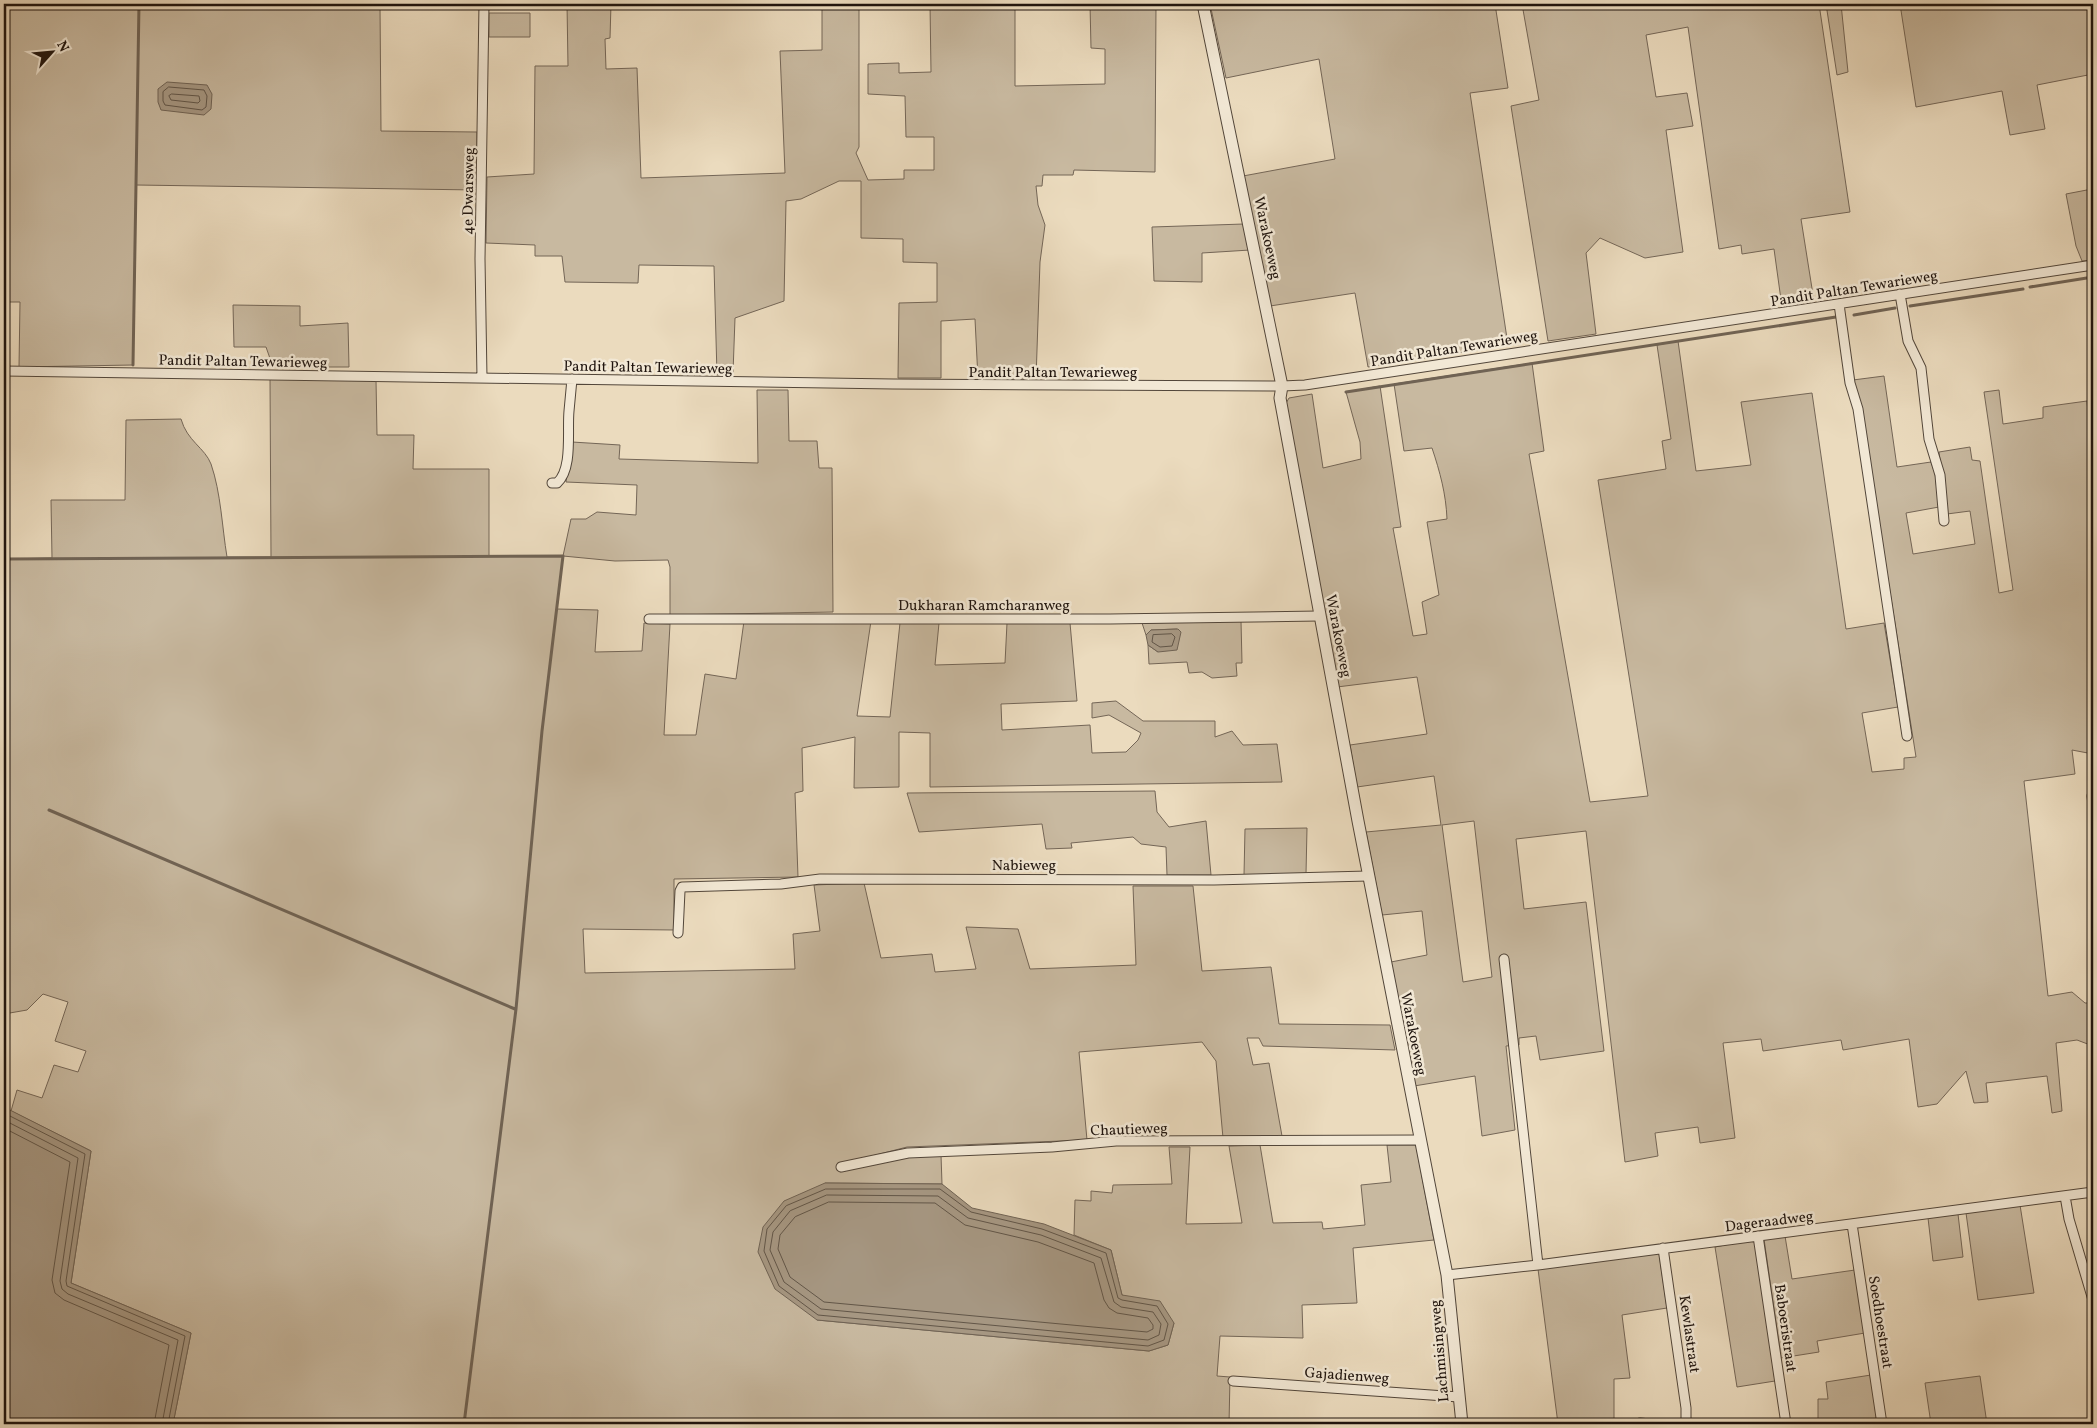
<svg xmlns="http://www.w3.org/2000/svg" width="2097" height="1428" font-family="Vollkorn,serif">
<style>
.green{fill:#c8b9a0;stroke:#746657;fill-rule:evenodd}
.water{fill:#a69782;stroke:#706354}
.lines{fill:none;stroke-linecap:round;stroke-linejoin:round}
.shore{stroke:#625648;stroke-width:1}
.stream{stroke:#706354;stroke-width:3}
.minor-casing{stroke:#52463a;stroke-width:11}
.tertiary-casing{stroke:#52463a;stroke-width:13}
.minor{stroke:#f2e8d5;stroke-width:9}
.tertiary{stroke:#f2e8d5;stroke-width:11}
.labels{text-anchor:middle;stroke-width:5;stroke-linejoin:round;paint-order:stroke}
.street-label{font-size:15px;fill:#1f140e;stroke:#f2e8d5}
</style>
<rect width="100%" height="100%" fill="#ebdbbe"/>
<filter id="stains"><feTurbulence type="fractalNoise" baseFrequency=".004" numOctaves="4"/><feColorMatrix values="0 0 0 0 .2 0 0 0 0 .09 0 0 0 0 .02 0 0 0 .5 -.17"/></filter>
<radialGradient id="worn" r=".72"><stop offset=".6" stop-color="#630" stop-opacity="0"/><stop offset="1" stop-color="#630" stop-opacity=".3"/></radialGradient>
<!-- green -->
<path class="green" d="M4,4H324L325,9L380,7L381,131L477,132V190L136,185L133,365L19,367L20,302H4Z
M567,4H611L610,38L605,39L606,69L637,68L641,178L785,173L780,51L822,50V4H859V147L856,153L868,180L904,179V170H934V137H906L905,96L868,94V64L899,63V73L931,72L930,4H1015V86L1105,84V49L1091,48L1090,4H1156L1155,172L1074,170L1073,175H1043L1042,186H1036L1038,205L1045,225L1040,262L1036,379H978L975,319L941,321V378H898L899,303L937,302V263L903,262V239L861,238V181H839L801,199L786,201L784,301L735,318L733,373L717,375L714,266L639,265L638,283L565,282L562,256H535V245L486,243L487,177L534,174L535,66H568Z
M1210,4H1495L1508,88L1470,93L1508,345L1368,367L1355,293L1270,306L1243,176L1335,159L1319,59L1226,78Z
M1522,4H1819L1850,212L1801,219L1814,301L1782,307L1774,249L1742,254L1741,245L1719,249L1688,27L1646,35L1656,97L1687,93L1693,126L1666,130L1683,252L1645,258L1600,238L1586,253L1596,334L1548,341L1511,106L1539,100Z
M1826,4H1841L1848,72L1837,75Z
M1900,4H2093V74L2037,85L2045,129L2010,135L2002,91L1916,107Z
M489,13H530V37H489Z
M2092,189L2093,260L2082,261L2076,246L2066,194Z
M1244,224L1250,250L1202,253V282L1154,281L1152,227Z
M233,305L300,306V326L348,323L349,367H273L266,347H234Z
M1678,341L1696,471L1751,465L1741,402L1812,393L1846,629L1884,623L1898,707L1862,713L1872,772L1904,769V758L1916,757L1861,408L1853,380L1884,376L1897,467L1931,462L1935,473L1939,507L1906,513L1913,554L1975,544L1970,511L1947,514L1939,452L1970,447L1972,460L1980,461L1999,593L2013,590L1984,392L1999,390L2003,424L2043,418V407L2087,401L2093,465V754L2072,750L2075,774L2024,781L2048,996L2072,992L2085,1003H2093V1046L2077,1040L2056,1043L2062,1111L2052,1113L2047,1076L1986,1083L1988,1102L1974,1103L1966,1071L1937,1104L1918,1107L1909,1039L1843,1050L1841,1040L1763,1051L1761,1039L1723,1043L1735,1138L1700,1143L1698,1127L1655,1133L1658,1156L1625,1162L1586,831L1516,839L1524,909L1586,902L1604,1051L1540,1060L1536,1036L1519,1038V1045L1506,1046L1515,1130L1482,1136L1475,1076L1414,1086L1391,962L1427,955L1422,911L1382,915L1366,832L1441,825L1434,776L1357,787L1350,745L1427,734L1417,677L1337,687L1285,405L1289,398L1312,394L1323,468L1361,459L1360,442L1346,392L1380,386L1401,527L1393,528L1413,636L1427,634L1422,602L1439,595L1427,522L1447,519C1446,494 1440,472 1432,448L1404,451L1394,384L1532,363L1544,451L1529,454L1590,802L1648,796L1598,480L1666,469L1662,441L1671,439L1657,345ZM1474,821L1492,977L1463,982L1442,825Z
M270,378L376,380L377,435H414L413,469H489V556H563L571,519H586L597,512L636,515L637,485L566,482L572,442L620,445L619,459L758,463L757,390H788L789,441H817L819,468H832L833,612L670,615V567L668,560L615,561L563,556L557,609L598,610L595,652L642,651L644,623L670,624L664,735H696L705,674L736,679L744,621H871L857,716L890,717L900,623H939L935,665L1005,663L1007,623H1070L1077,701L1001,704L1002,730L1090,725L1092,753L1126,752L1138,740L1141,733L1109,715L1092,718V703L1116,701L1143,721H1215V737L1232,731L1243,745L1277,744L1282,782L930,787V733L899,732V787L854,788L855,737L802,748L803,791L795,793L798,877L674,879V930L583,929L585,973L795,969L793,934L820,931L814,885L864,883L881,958L932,954L935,972L976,969L966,927L1018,929L1030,969L1136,965L1133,886H1193L1202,971L1271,967L1279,1024L1390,1025L1395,1050L1263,1046L1259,1038H1247L1253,1065L1269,1063L1282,1136L1223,1138L1216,1061L1202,1042L1079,1052L1087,1140L907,1147L837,1165L840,1172L909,1155H941L942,1184L825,1183L817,1320L1149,1351L1168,1345L1174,1323L1122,1295L1111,1250L1074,1235L1075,1200L1091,1201V1191L1112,1193L1113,1185L1172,1184L1169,1147H1190L1186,1224L1242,1223L1229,1146L1260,1145L1273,1223L1322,1222L1323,1229L1365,1225L1361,1185L1391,1182L1387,1145H1416L1434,1240L1353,1248L1357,1303L1302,1305L1303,1338L1220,1336L1217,1376L1230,1377L1229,1424H173L191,1333L71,1283L91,1151L11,1111L17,1090L42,1098L54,1065L78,1072L86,1051L55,1041L68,1002L43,994L27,1010L4,1014V766L7,764L4,760V559L52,558L51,500H125L126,420L181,419C187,441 205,448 211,464C221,493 222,527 227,557H271Z
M1241,621L1242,663H1236L1237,676L1212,678L1202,672L1189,673L1187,662L1149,664L1148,645L1158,652L1177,629L1151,630L1146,635L1142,623Z
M1155,791L1157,812L1169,827L1206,821L1211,875H1167L1166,847L1141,844L1133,837L1071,843L1072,848L1046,849L1042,824L919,832L907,793Z
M1307,828L1306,874L1244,875L1245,829Z
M2020,1205L2034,1293L1978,1300L1966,1213Z
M1958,1214L1963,1257L1933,1261L1928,1218Z
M1785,1236L1792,1279L1855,1270L1865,1333L1817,1341L1819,1352L1781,1358L1764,1239Z
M1755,1239L1775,1381L1737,1387L1715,1247Z
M1659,1253L1667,1308L1622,1315L1630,1378L1614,1379V1424H1558L1538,1269Z
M1871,1375L1877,1424H1818V1399H1828L1826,1382Z
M1980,1376L1987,1424H1931L1925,1383Z"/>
<!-- water -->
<path class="water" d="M167,82L207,85L212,94L211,109L204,115L161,110L158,102V89Z
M1178,629L1181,632L1177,650L1158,652L1148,645L1146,635L1151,630Z
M4,1107L91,1151L71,1283L191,1333L173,1424H4Z
M825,1183L942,1184L972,1208L1044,1224L1111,1250L1122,1295L1160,1301L1174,1323L1168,1345L1149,1351L817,1320L775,1289L758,1252L763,1227L784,1201Z"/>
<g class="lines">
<!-- shore -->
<path class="shore" d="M169,87L204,90L207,96L206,107L202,110L165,105L163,101V92Z
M172,94L199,96L200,101L198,103L171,100L169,96Z
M1172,634L1175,637L1172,646L1160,647L1152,642L1153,635Z
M4,1113L85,1154L66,1281L67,1286L185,1336L168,1424
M4,1120L78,1158L60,1281L62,1289L68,1294L178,1340L162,1424
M4,1128L70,1162L52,1280L55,1293L64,1300L169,1345L154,1424
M826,1189H940L971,1212L1042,1229L1106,1253L1118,1298L1122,1300L1157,1306L1168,1324L1164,1340L1148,1346L818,1315L779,1286L764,1251L767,1229L786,1206Z
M827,1195L938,1196L968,1218L1041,1235L1101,1258L1114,1302L1121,1307L1153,1312L1161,1324L1159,1335L1148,1340L821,1309L784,1282L770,1250L773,1232L790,1211Z
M829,1202L935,1203L965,1225L1038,1242L1094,1263L1104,1300L1109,1308L1117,1313L1148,1318L1153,1325V1329L1147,1332L824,1302L790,1277L778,1249L780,1235L795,1217Z"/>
<!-- stream -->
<path class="stream" d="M2030,287L2093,277
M1910,306L2023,289
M1854,315L1895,308
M133,365L139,4
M1346,392L1836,317
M4,559L563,556L542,731L516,1009L464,1424
M49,810L515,1009"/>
<!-- minor casing -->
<g class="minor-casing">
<path id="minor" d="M1900,294L1908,341L1921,368L1929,439L1940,475L1944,521
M1839,304L1850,383L1858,409L1907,736
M4,371L893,384L1282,386L1305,385L2093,265
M482,378L480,259L484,4
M552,483H557C573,469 567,431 569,411C570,400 571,390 572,379
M649,619H1110L1319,616
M2092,796L2093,805
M678,933L680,891L682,887L781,884L820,879L1214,880L1368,876
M1504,959L1538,1265
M841,1167L908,1153L1052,1147L1116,1141L1420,1140
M2065,1196L2069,1219L2093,1300
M1852,1224L1882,1424
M1758,1236L1786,1424
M1663,1248L1686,1408V1424
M1447,1275L1538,1265L2093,1192
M1233,1381L1459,1397
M1640,1423L1650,1424"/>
</g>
<!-- tertiary casing -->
<g class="tertiary-casing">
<path id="tertiary" d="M1203,4L1282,386L1280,398L1358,821L1447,1275L1462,1424"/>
</g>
<!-- minor -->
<use href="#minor" class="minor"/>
<!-- tertiary -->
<use href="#tertiary" class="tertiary"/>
</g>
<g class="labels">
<!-- street labels -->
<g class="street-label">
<text transform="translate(468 191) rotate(-89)" y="5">4e Dwarsweg</text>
<text transform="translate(1268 238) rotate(78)" y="5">Warakoeweg</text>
<text transform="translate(1854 288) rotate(-9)" y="5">Pandit Paltan Tewarieweg</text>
<text transform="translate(1454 348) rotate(-9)" y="5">Pandit Paltan Tewarieweg</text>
<text transform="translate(243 361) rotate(1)" y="5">Pandit Paltan Tewarieweg</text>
<text transform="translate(648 367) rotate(1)" y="5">Pandit Paltan Tewarieweg</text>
<text x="1053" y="377">Pandit Paltan Tewarieweg</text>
<text x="984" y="610">Dukharan Ramcharanweg</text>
<text transform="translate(1339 636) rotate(79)" y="5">Warakoeweg</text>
<text x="1024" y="870">Nabieweg</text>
<text transform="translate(1414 1034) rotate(79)" y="5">Warakoeweg</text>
<text transform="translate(1129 1129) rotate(-2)" y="5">Chautieweg</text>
<text transform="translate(1769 1221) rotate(-7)" y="5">Dageraadweg</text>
<text transform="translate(1881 1322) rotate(81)" y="5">Soedhoestraat</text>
<text transform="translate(1786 1328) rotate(82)" y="5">Baboeristraat</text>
<text transform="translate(1690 1334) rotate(82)" y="5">Kewlastraat</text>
<text transform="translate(1439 1351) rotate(-95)" y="5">Lachmisingweg</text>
<text transform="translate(1347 1375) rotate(4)" y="5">Gajadienweg</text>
</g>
</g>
<!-- margin -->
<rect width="2097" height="1428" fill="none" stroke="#ebdbbe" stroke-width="20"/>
<rect x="5" y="5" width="2087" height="1418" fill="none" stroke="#1f140e" stroke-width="2.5"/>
<rect x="10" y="10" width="2077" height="1408" fill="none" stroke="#1f140e"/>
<!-- north arrow -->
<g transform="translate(52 52) rotate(63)" stroke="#f2e8d5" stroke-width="4" paint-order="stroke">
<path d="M0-4L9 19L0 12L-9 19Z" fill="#1f140e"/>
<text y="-8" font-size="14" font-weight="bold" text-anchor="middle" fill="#1f140e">N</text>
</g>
<rect width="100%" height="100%" filter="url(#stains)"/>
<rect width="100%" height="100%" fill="url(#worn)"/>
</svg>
